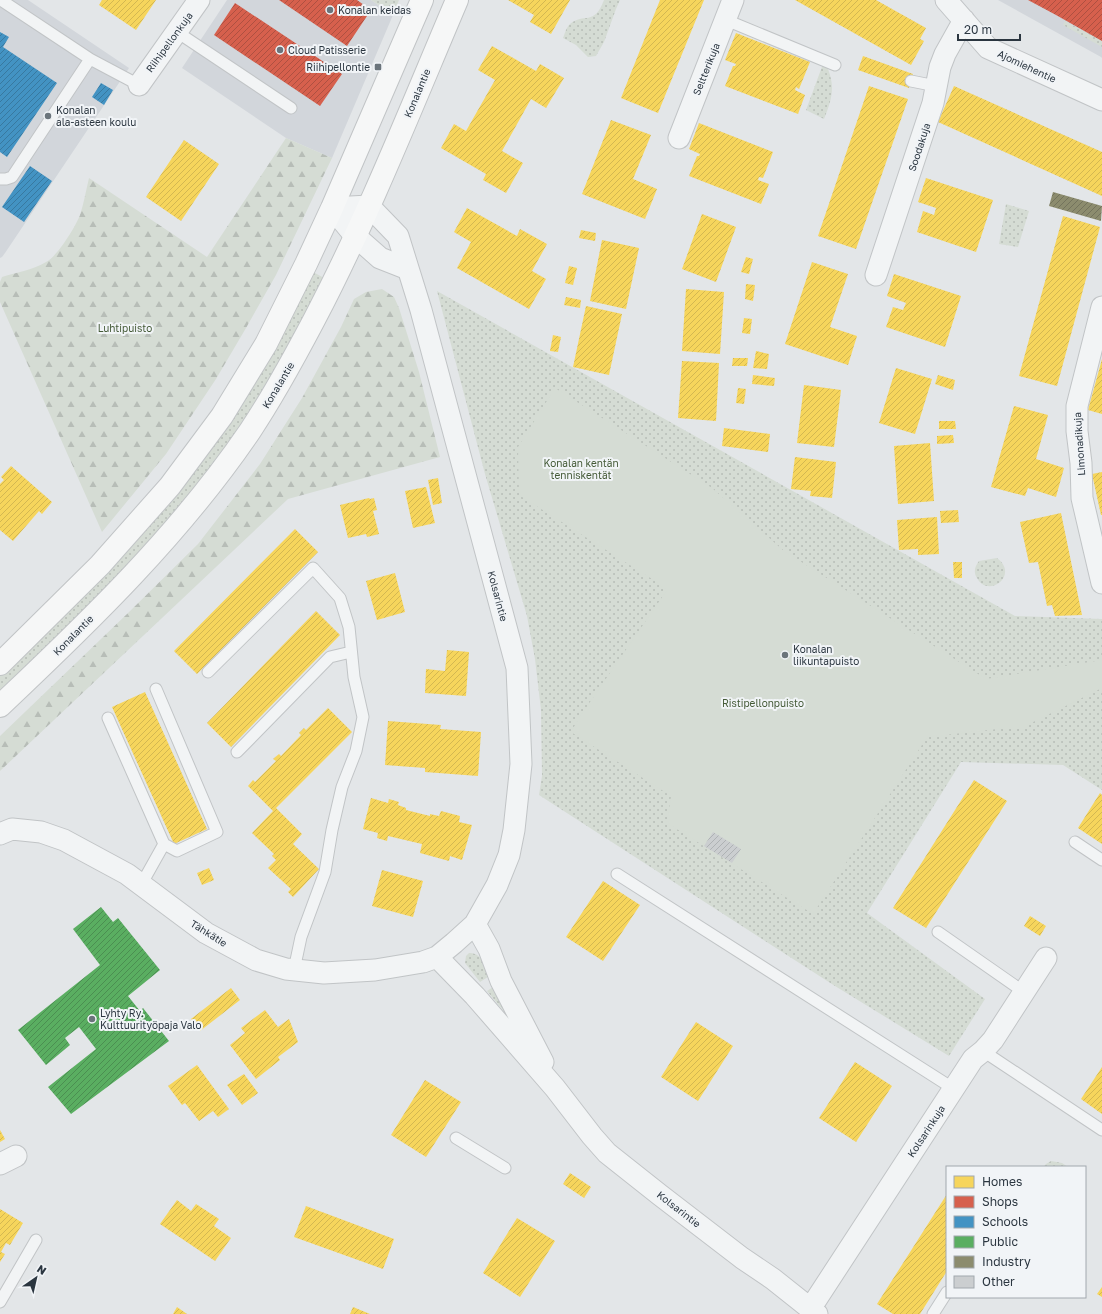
<svg xmlns="http://www.w3.org/2000/svg" width="1102" height="1314" font-family="'Golos Text',sans-serif">
<style>
.built{fill:#d2d6db}
.grass{fill:url(#grass-dots)}
.forest{fill:url(#forest-firs)}
.pitch{fill:#d5dcd4}
.homes{fill:url(#homes-hatch)}
.shops{fill:url(#shops-hatch)}
.schools{fill:url(#schools-hatch)}
.public{fill:url(#public-hatch)}
.industry{fill:url(#industry-hatch)}
.building{fill:url(#building-hatch)}
.lines{fill:none;stroke-linecap:round;stroke-linejoin:round}
.lane-casing{stroke:#c1c4c6;stroke-width:13}
.street-casing{stroke:#c1c4c6;stroke-width:23}
.secondary-casing{stroke:#c1c4c6;stroke-width:24}
.lane{stroke:#f2f4f5;stroke-width:11}
.street{stroke:#f2f4f5;stroke-width:21}
.secondary{stroke:#f6f7f7;stroke-width:22}
.poi-dot{fill:#6b747b;stroke:#f1f4f7;stroke-width:1.5}
.labels{text-anchor:middle;stroke-width:4;stroke-linejoin:round;paint-order:stroke}
.poi-label{font-size:10px;fill:#2b3640;stroke:#f1f4f7;text-anchor:start}
.street-label{font-size:10px;fill:#2b3640;stroke:#f1f4f7}
.park-label{font-size:10px;fill:#455b38;stroke:#f1f4f7}
</style>
<defs>
<pattern id="grass-dots" width="8" height="8" patternUnits="userSpaceOnUse"><rect width="8" height="8" fill="#d5dcd4"/><path d="M2 2h.1M6 6h.1" fill="none" stroke="#b7bdb7" stroke-width="1.8" stroke-linecap="round"/></pattern>
<pattern id="forest-firs" width="22" height="20" patternUnits="userSpaceOnUse"><rect width="22" height="20" fill="#d5dcd4"/><path d="M5 1l3.5 6h-7zM16 11l3.5 6h-7z" fill="#b7bdb7"/></pattern>
<pattern id="homes-hatch" width="6" height="6" patternUnits="userSpaceOnUse"><rect width="6" height="6" fill="#f6d55c"/><path d="M-1 1l2-2M0 6l6-6M5 7l2-2" fill="none" stroke="#d3b751"/></pattern>
<pattern id="shops-hatch" width="6" height="6" patternUnits="userSpaceOnUse"><rect width="6" height="6" fill="#d6604d"/><path d="M-1 1l2-2M0 6l6-6M5 7l2-2" fill="none" stroke="#ae5041"/></pattern>
<pattern id="schools-hatch" width="6" height="6" patternUnits="userSpaceOnUse"><rect width="6" height="6" fill="#4393c3"/><path d="M-1 1l2-2M0 6l6-6M5 7l2-2" fill="none" stroke="#3879a0"/></pattern>
<pattern id="public-hatch" width="6" height="6" patternUnits="userSpaceOnUse"><rect width="6" height="6" fill="#5aae61"/><path d="M-1 1l2-2M0 6l6-6M5 7l2-2" fill="none" stroke="#4b8e51"/></pattern>
<pattern id="industry-hatch" width="6" height="6" patternUnits="userSpaceOnUse"><rect width="6" height="6" fill="#8c8c6e"/><path d="M-1 1l2-2M0 6l6-6M5 7l2-2" fill="none" stroke="#73735c"/></pattern>
<pattern id="building-hatch" width="6" height="6" patternUnits="userSpaceOnUse"><rect width="6" height="6" fill="#cbced0"/><path d="M-1 1l2-2M0 6l6-6M5 7l2-2" fill="none" stroke="#aeb2b4"/></pattern>
</defs>
<rect width="100%" height="100%" fill="#e3e6e8"/>
<!-- built -->
<path class="built" d="M0,0H28L129,68L5,253L2,257L0,258Z
M227,0H371L393,15L332,158L286,138L182,68Z
M998,0H1102V58L1101,57Z"/>
<!-- grass -->
<path class="grass" d="M371,0H399L393,15Z
M604,0H620L616,9L604,42L596,56L588,57L576,45L563,38C565,33 566,28 570,24C584,12 594,27 604,0Z
M1065,21L1102,41V47L1063,25Z
M823,64L826,65C836,85 832,99 824,119L806,110Z
M1006,204L1029,211L1018,247L999,244Z
M313,272L326,279L266,390L211,469L134,560L0,693V672L123,551Z
M437,291L1015,616L1102,619V790L1063,765L961,762L867,913L985,999L949,1056L835,986L539,795L542,776L541,710L535,659L527,616L485,474Z
M997,558C1020,575 988,599 977,578C973,572 975,566 979,561Z
M469,953C481,952 486,967 491,975L480,982L465,963L466,956Z
M496,985L518,1028L487,991Z
M1051,1161L1062,1163L1068,1167H1043L1046,1164Z"/>
<!-- forest -->
<path class="forest" d="M286,138L332,158L276,275L246,328L216,379L166,454L102,532L0,302V282L2,277C17,272 33,270 46,262C57,257 76,226 80,215C84,203 86,190 89,178L207,257Z
M382,289L394,297L399,308L419,372L440,457L288,499L0,771V736L127,614L198,544L260,464L302,398L341,327L354,299L366,292Z"/>
<!-- pitch -->
<path class="pitch" d="M555,388L712,488L784,551L986,679L1102,660V688L1021,728H1006L927,737L813,914L667,823L671,796L571,732L579,718L667,590L652,579L519,495L518,447Z"/>
<!-- homes -->
<path class="homes" d="M102,0H156L136,30L99,5Z
M508,0H570L551,34L530,22L534,15Z
M660,0H704L658,113L621,98Z
M795,0H876L926,28L920,39L924,41L911,65Z
M736,33L810,62L799,89L796,87L795,90L805,95L798,114L725,86L733,66H735L736,64L725,60Z
M492,46L536,71L540,64L564,78L546,108L531,99L502,151L523,163L506,193L483,180L486,174L441,148L454,124L466,131L495,80L478,70Z
M863,56L913,74L909,88L858,70Z
M869,86L908,99L856,249L818,236Z
M954,86L1102,152V196L938,122Z
M611,120L651,135L633,179L657,189L645,219L582,194Z
M699,123L773,152L763,178L759,177L758,180L769,184L761,204L689,176L697,156H699L700,154L689,149Z
M184,140L219,164L181,221L146,197Z
M926,178L993,200L976,252L917,232L923,211L934,215L936,208L918,202Z
M467,208L517,236L520,229L547,244L532,271L546,279L529,309L457,268L471,242L454,232Z
M702,214L736,227L716,282L682,269Z
M1063,216L1100,227L1057,386L1019,376Z
M581,230L596,233L595,241L579,238Z
M602,240L639,248L626,309L590,301Z
M746,257L753,259L749,274L741,272Z
M812,262L848,274L830,327L857,336L848,365L785,344Z
M569,266L577,268L573,285L565,283Z
M894,274L961,296L945,347L886,327L893,307L903,310L906,303L887,296Z
M746,284L755,285L753,301L745,299Z
M686,289L724,292L720,354L682,351Z
M566,297L581,300L580,308L564,305Z
M586,306L622,314L609,375L573,367Z
M744,318L752,319L750,334L742,333Z
M553,335L561,337L558,352L550,351Z
M756,351L769,354L767,369L753,368Z
M733,358H748L747,366H732Z
M1102,359V414L1088,410Z
M682,361L719,363L716,421L678,418Z
M896,368L932,379L915,434L879,423Z
M753,375L775,378L774,386L752,384Z
M938,375L955,380L953,390L935,384Z
M804,385L841,390L834,447L797,443Z
M738,388L746,389L744,404L736,403Z
M1014,406L1048,415L1036,459L1064,468L1056,497L1028,488L1025,496L991,487Z
M939,421H955L956,429H939Z
M724,428L770,434L768,452L722,446Z
M953,435L954,443L937,444V436Z
M930,443L934,501L898,504L894,446Z
M795,457L836,462L832,498L810,496L811,491L791,489Z
M11,466L52,502L42,514L39,511L13,541L0,530V484L4,480L1,477Z
M1102,472V515H1101L1092,474Z
M438,478L442,503L433,505L428,480Z
M426,487L435,523L413,528L405,491Z
M369,498L370,499L374,498L377,510L373,511L379,534L367,537L366,534L348,538L340,505Z
M958,510L959,522L941,523L940,511Z
M1061,513L1082,615L1055,616L1052,605L1047,606L1038,562L1029,563L1020,522Z
M937,517L939,554L918,555V549L899,550L897,520Z
M295,529L318,552L197,674L174,651Z
M953,562H962V578H954Z
M395,573L405,612L377,620L366,581Z
M316,611L340,635L231,747L207,723Z
M447,650L469,652L466,696L425,693L426,669L445,671Z
M145,692L207,829L174,844L112,707Z
M328,708L352,732L276,808L302,834L293,844L319,869L293,897L288,892L291,889L268,868L276,860L272,856L274,854L252,833L273,811L248,786L253,780L255,782L276,761L273,759L279,754L281,756L301,735L299,733L304,728L306,730Z
M388,721L441,725L440,729L481,732L478,776L425,772V768L385,765Z
M974,780L1007,801L926,928L893,908Z
M1100,793L1102,795V844L1078,828Z
M371,798L388,803L389,799L399,802L398,805L406,808V810L430,816V814L439,816L441,811L460,816L459,822L472,825L462,860L450,856L449,861L420,853L422,844L388,836L387,841L377,838L378,833L363,829Z
M209,868L214,880L202,885L197,873Z
M382,870L423,881L413,917L372,906Z
M603,881L640,905L603,961L566,937Z
M1030,916L1046,926L1040,936L1024,926Z
M231,988L240,1000L200,1031L191,1019Z
M265,1010L278,1027L289,1019L298,1042L278,1057L280,1060L256,1079L230,1045L245,1033L241,1028Z
M696,1022L733,1046L698,1101L661,1077Z
M855,1062L892,1086L856,1142L819,1118Z
M197,1065L229,1109L218,1117L213,1111L199,1121L185,1103L182,1105L168,1086Z
M1102,1067V1114L1081,1099Z
M244,1074L258,1093L242,1105L227,1085Z
M425,1080L461,1102L426,1157L391,1135Z
M0,1130L5,1139L0,1142Z
M570,1173L591,1187L584,1198L563,1184Z
M947,1194V1271L920,1314H893L877,1304Z
M177,1200L191,1211L196,1204L219,1219L214,1226L231,1238L215,1261L160,1224Z
M306,1206L394,1239L383,1269L294,1237Z
M0,1209L23,1223L10,1245L6,1243L1,1252L5,1254L0,1262Z
M517,1218L555,1241L520,1297L483,1273Z
M1102,1287V1297L1097,1294Z
M177,1307L187,1314H173Z
M353,1307L370,1314H350Z"/>
<!-- shops -->
<path class="shops" d="M279,0H357L371,10L347,46Z
M1028,0H1102V41L1056,15Z
M235,3L342,74L320,106L214,35Z"/>
<!-- schools -->
<path class="schools" d="M0,32L9,37L3,47L57,83L7,157L0,152Z
M101,83L113,90L104,105L92,97Z
M30,166L52,181L24,222L2,207Z"/>
<!-- public -->
<path class="public" d="M101,907L113,922L118,918L160,970L128,996L140,1011L143,1008L169,1041L71,1114L48,1087L96,1049L79,1027L65,1038L70,1045L46,1065L18,1030L100,965L73,929Z"/>
<!-- industry -->
<path class="industry" d="M1053,192L1102,206L1101,221L1049,206Z"/>
<!-- building -->
<path class="building" d="M713,832L741,849L732,863L704,846Z"/>
<g class="lines">
<!-- lane casing -->
<g class="lane-casing">
<path id="lane" d="M1,0L90,59L139,85
M726,20L835,65
M177,32L291,108
M911,81L936,86
M0,179H6L12,177L90,59
M208,672L313,568L340,598L349,627L354,677L363,717L356,751L342,787L332,830L325,872L301,937L294,970
M156,689L217,832L177,851L164,844
M108,718L164,844L141,885
M237,752L330,657L351,652
M1075,842L1102,860
M617,874L954,1089
M938,932L1024,992
M983,1051L1102,1130
M456,1138L505,1168
M0,1302L36,1240
M933,1314L947,1292"/>
</g>
<!-- street casing -->
<g class="street-casing">
<path id="street" d="M946,0L988,48L1102,100
M139,85L199,0
M679,138L733,0
M332,208L355,236L380,258L408,269
M876,275L933,103L940,67L945,54L964,20
M1102,307L1077,406V431L1081,463L1082,498L1102,583
M0,834L12,829L41,832L64,840L127,874L206,933L256,960L286,969L324,973L375,970L423,962L437,957L454,943L475,924L497,885L509,855L514,830L521,764L517,668L421,310L398,236L369,206L332,208
M475,924L489,949L501,981L543,1062
M437,957L475,996L555,1088L592,1136L607,1153L660,1195L742,1258L773,1279L817,1314
M0,1164L16,1156
M810,1309L973,1059L983,1051L993,1040L1046,958"/>
</g>
<!-- secondary casing -->
<g class="secondary-casing">
<path id="secondary" d="M0,664L100,565L170,486L222,416L266,344L306,264L332,208L422,0
M0,706C90,621 180,534 250,431C274,395 294,358 314,320C368,217 411,108 457,0"/>
</g>
<!-- lane -->
<use href="#lane" class="lane"/>
<!-- street -->
<use href="#street" class="street"/>
<!-- secondary -->
<use href="#secondary" class="secondary"/>
</g>
<!-- markers -->
<g class="poi-dot">
<circle cx="330" cy="10" r="4"/>
<circle cx="280" cy="50" r="4"/>
<rect x="374" y="63" width="8" height="8" rx="2"/>
<circle cx="48" cy="116" r="4"/>
<circle cx="785" cy="655" r="4"/>
<circle cx="92" cy="1019" r="4"/>
</g>
<g class="labels">
<!-- poi labels -->
<g class="poi-label">
<text x="338" y="14">Konalan keidas</text>
<text x="288" y="54">Cloud Patisserie</text>
<text x="370" y="71" text-anchor="end">Riihipellontie</text>
<text x="56" y="114">Konalan<tspan x="56" dy="12">ala-asteen koulu</tspan></text>
<text x="793" y="653">Konalan<tspan x="793" dy="12">liikuntapuisto</tspan></text>
<text x="100" y="1017">Lyhty Ry.<tspan x="100" dy="12">Kulttuurityöpaja Valo</tspan></text>
</g>
<!-- street labels -->
<g class="street-label">
<text transform="translate(169 42) rotate(-54)" y="4">Riihipellonkuja</text>
<text transform="translate(1027 66) rotate(25)" y="4">Ajomiehentie</text>
<text transform="translate(706 69) rotate(-68)" y="4">Seltterikuja</text>
<text transform="translate(417 93) rotate(-67)" y="4">Konalantie</text>
<text transform="translate(919 147) rotate(-72)" y="4">Soodakuja</text>
<text transform="translate(278 385) rotate(-59)" y="4">Konalantie</text>
<text transform="translate(1079 444) rotate(-94)" y="4">Limonadikuja</text>
<text transform="translate(498 596) rotate(75)" y="4">Kolsarintie</text>
<text transform="translate(73 635) rotate(-45)" y="4">Konalantie</text>
<text transform="translate(209 933) rotate(32)" y="4">Tähkätie</text>
<text transform="translate(926 1131) rotate(-57)" y="4">Kolsarinkuja</text>
<text transform="translate(679 1209) rotate(38)" y="4">Kolsarintie</text>
</g>
<!-- park labels -->
<g class="park-label">
<text x="125" y="332">Luhtipuisto</text>
<text x="581" y="467">Konalan kentän<tspan x="581" dy="12">tenniskentät</tspan></text>
<text x="763" y="707">Ristipellonpuisto</text>
</g>
</g>
<!-- legend -->
<rect x="946" y="1166" width="140" height="132" fill="#f1f4f7" stroke="#a2a8ae"/>
<rect x="954" y="1176" width="20" height="12" fill="#f6d55c" stroke="#a2a8ae"/>
<text x="982" y="1186" font-size="12" fill="#2b3640">Homes</text>
<rect x="954" y="1196" width="20" height="12" fill="#d6604d" stroke="#a2a8ae"/>
<text x="982" y="1206" font-size="12" fill="#2b3640">Shops</text>
<rect x="954" y="1216" width="20" height="12" fill="#4393c3" stroke="#a2a8ae"/>
<text x="982" y="1226" font-size="12" fill="#2b3640">Schools</text>
<rect x="954" y="1236" width="20" height="12" fill="#5aae61" stroke="#a2a8ae"/>
<text x="982" y="1246" font-size="12" fill="#2b3640">Public</text>
<rect x="954" y="1256" width="20" height="12" fill="#8c8c6e" stroke="#a2a8ae"/>
<text x="982" y="1266" font-size="12" fill="#2b3640">Industry</text>
<rect x="954" y="1276" width="20" height="12" fill="#cbced0" stroke="#a2a8ae"/>
<text x="982" y="1286" font-size="12" fill="#2b3640">Other</text>
<!-- north arrow -->
<g transform="translate(36 1278) rotate(34)" stroke="#f1f4f7" stroke-width="3" paint-order="stroke">
<path d="M0-3L7 15L0 10L-7 15Z" fill="#2b3640"/>
<text y="-6" font-size="11" font-weight="bold" text-anchor="middle" fill="#2b3640">N</text>
</g>
<!-- scale -->
<path d="M958 34v6h62v-6" fill="none" stroke="#2b3640" stroke-width="2"/>
<text x="964" y="34" font-size="12" fill="#2b3640" stroke="#f1f4f7" stroke-width="3" paint-order="stroke">20 m</text>
</svg>
